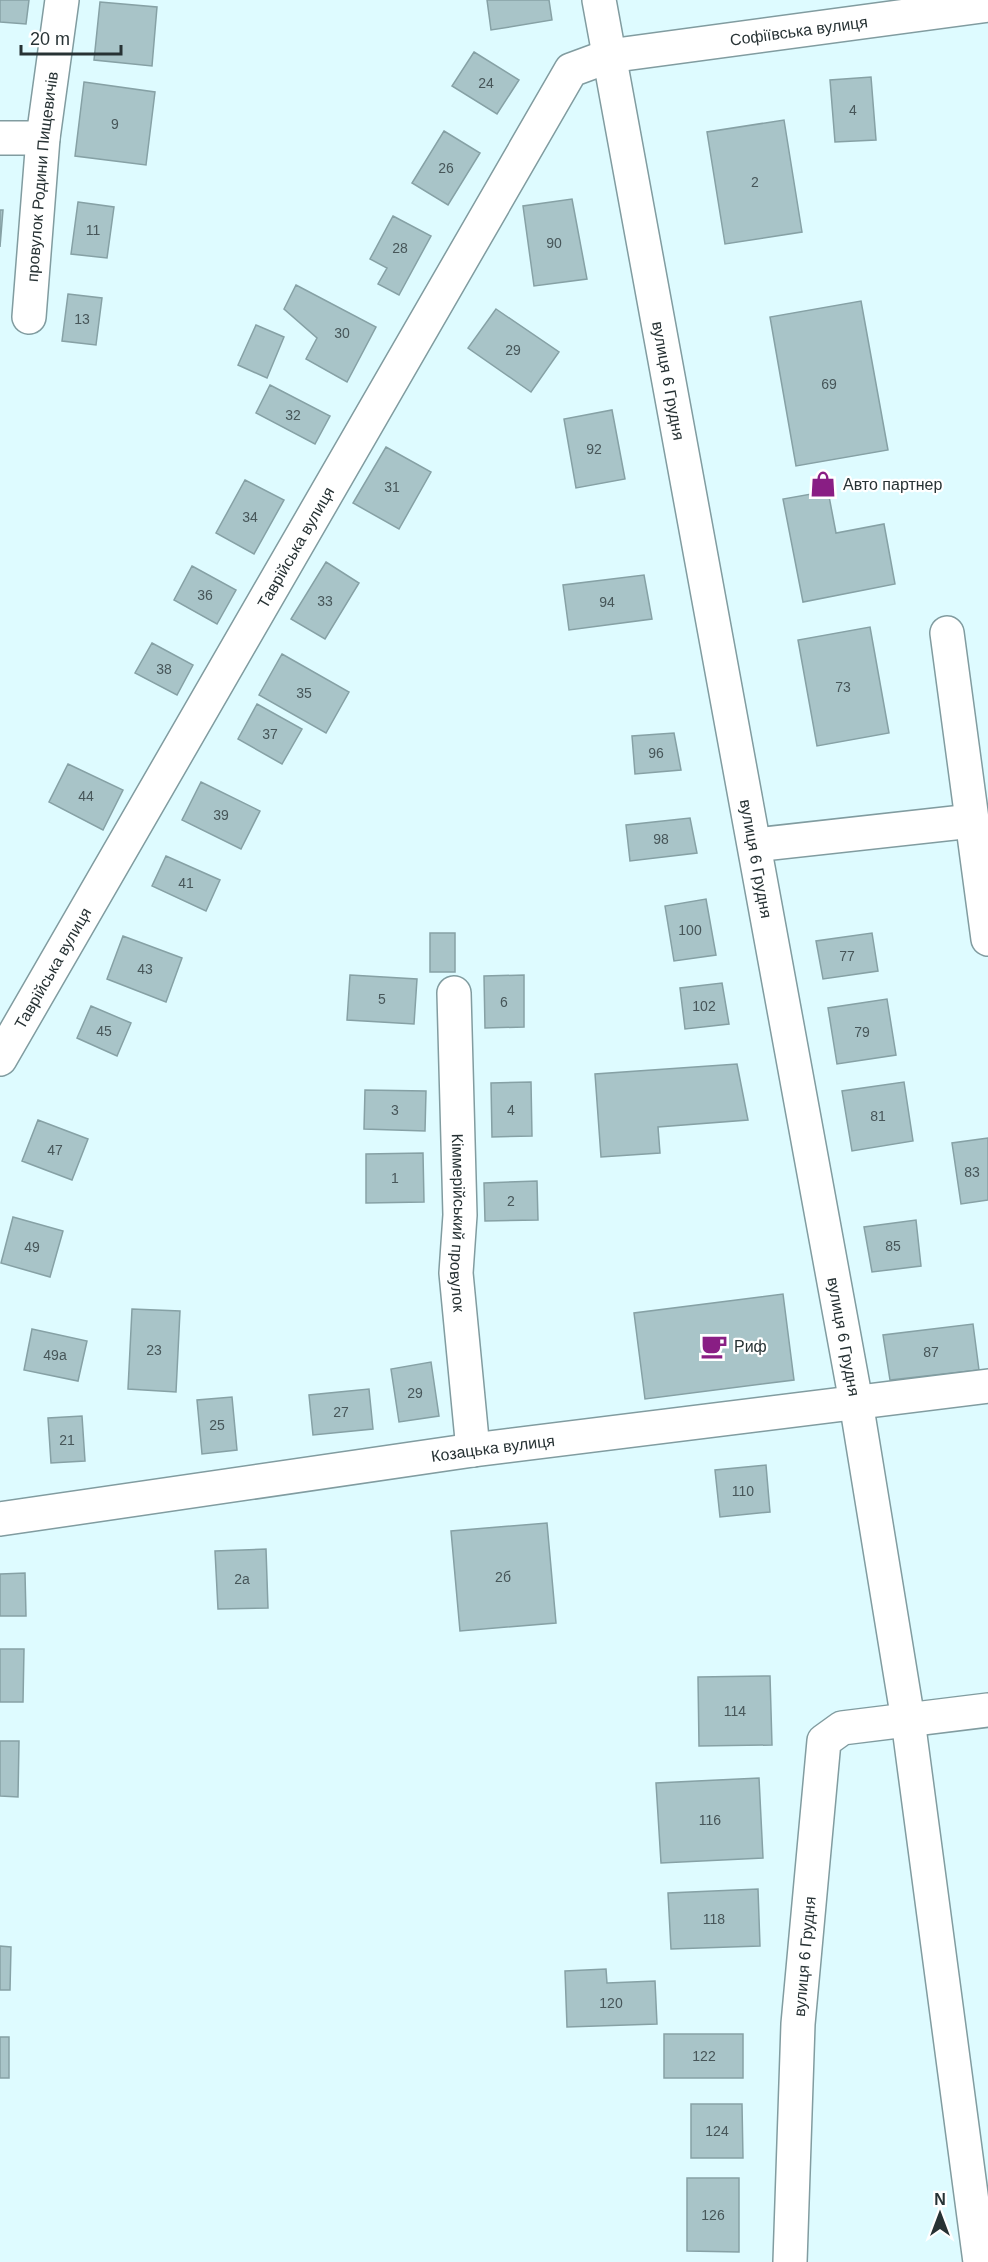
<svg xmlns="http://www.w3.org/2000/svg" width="988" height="2262" font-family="Arial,sans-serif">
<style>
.building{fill:#a8c4c8;stroke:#86a1a5;stroke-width:1.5}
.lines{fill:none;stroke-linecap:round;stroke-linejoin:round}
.minor-casing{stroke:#819ca0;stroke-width:36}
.minor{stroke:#fff;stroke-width:33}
.labels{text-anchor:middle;stroke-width:4.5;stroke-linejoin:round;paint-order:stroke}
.number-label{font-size:14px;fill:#475659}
.street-label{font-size:16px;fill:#273234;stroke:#fff}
.poi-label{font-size:16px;fill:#273234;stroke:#fff;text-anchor:start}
</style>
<rect width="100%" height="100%" fill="#defbff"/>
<!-- building -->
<path class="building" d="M0,0H29L26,24L0,22Z
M487,0H549L552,20L491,30Z
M100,2L157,7L152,66L94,60Z
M474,52L519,80L497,114L452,86Z
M871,77L876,140L835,142L830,80Z
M84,82L155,92L146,165L75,156Z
M784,120L802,232L725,244L707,132Z
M444,131L480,153L448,205L412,183Z
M572,199L587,279L534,286L523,206Z
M78,202L114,207L107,258L71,254Z
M0,210H3L0,247Z
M393,216L431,236L399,295L378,284L387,268L370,259Z
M296,285L376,327L347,382L306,359L317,338L284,309Z
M68,294L102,298L96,345L62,341Z
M861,301L888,450L796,466L770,317Z
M496,309L559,352L531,392L468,348Z
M256,325L284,337L267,378L238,365Z
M270,385L330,416L315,444L256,413Z
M612,410L625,479L576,488L564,419Z
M386,447L431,472L399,529L353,503Z
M245,480L284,500L254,554L216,533Z
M828,491L836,533L884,524L895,584L803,602L783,499Z
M326,562L359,583L325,639L291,619Z
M192,566L236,590L217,624L174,600Z
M644,575L652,619L569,630L563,585Z
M870,627L889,733L817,746L798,640Z
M152,643L193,665L177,695L135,673Z
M282,654L349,692L326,733L259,695Z
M257,704L302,729L282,764L238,739Z
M674,733L681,770L635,774L632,736Z
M68,764L123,790L103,830L49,802Z
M201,782L260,811L241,849L182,820Z
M690,818L697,853L630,861L626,825Z
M166,856L220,880L206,911L152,886Z
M706,899L716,955L674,961L665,906Z
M430,933H455V972H430Z
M872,933L878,971L823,979L816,941Z
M123,936L182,958L166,1002L107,979Z
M350,975L417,979L414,1024L347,1020Z
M524,975V1027L485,1028L484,976Z
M722,983L729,1024L685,1029L680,988Z
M887,999L896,1055L837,1064L828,1008Z
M91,1006L131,1023L117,1056L77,1038Z
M737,1064L748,1120L658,1127L660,1153L601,1157L595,1074Z
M531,1082L532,1136L492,1137L491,1083Z
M904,1082L913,1141L852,1151L842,1091Z
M365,1090L426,1091L425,1131L364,1129Z
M38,1120L88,1139L72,1180L22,1161Z
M988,1138V1200L961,1204L952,1143Z
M423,1153L424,1202L366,1203V1154Z
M537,1181L538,1220L485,1221L484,1183Z
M13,1217L63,1231L50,1277L1,1263Z
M916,1220L921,1266L872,1272L864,1227Z
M783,1294L794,1380L645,1399L634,1313Z
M132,1309L180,1311L176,1392L128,1389Z
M973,1324L979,1370L890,1380L883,1335Z
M32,1329L87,1341L78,1381L24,1370Z
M431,1362L439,1416L399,1422L391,1369Z
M369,1389L373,1429L313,1435L309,1395Z
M232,1397L237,1450L202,1454L197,1400Z
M82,1416L85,1461L51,1463L48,1418Z
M766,1465L770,1512L720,1517L715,1470Z
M547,1523L556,1623L460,1631L451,1531Z
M266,1549L268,1608L218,1609L215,1551Z
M25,1573L26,1616H0V1574Z
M0,1649H24L23,1702H0Z
M770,1676L772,1745L699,1746L698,1677Z
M0,1741H19L18,1797L0,1796Z
M759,1778L763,1858L661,1863L656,1783Z
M758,1889L760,1946L671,1949L668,1893Z
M0,1946L11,1947L10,1990H0Z
M606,1969L607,1983L655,1981L657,2024L567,2027L565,1971Z
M664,2034H743V2078H664Z
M0,2037H9V2078H0Z
M691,2104H742L743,2158H691Z
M687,2178H739V2252L687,2251Z"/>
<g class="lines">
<!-- minor casing -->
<g class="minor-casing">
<g id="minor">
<path id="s1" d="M599,0L856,1402L908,1720L980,2262"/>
<path d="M0,138H43"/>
<path id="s2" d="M29,317L43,138L62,0"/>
<path d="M947,633L988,939"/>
<path d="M755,845L972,821"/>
<path id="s3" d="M454,993L460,1215L456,1273L473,1450"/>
<path id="s4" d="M0,1059L571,70L609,56L988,5"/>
<path id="s5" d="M0,1519L473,1450L988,1386"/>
<path id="s6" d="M790,2262L798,2024L824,1741L842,1728L988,1710"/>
</g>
</g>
<!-- minor -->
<use href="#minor" class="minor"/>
</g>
<!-- icons -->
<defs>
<g id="shop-bare" transform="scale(2.07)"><path d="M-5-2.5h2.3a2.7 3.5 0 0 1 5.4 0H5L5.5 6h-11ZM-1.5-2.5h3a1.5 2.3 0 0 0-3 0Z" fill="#891e84" stroke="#fff" stroke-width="2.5" paint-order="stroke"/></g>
<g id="cafe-bare" transform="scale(2.07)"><path d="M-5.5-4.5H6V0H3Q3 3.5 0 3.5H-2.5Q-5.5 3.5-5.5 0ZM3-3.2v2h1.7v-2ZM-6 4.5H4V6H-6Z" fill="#891e84" stroke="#fff" stroke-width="2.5" paint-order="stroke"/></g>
</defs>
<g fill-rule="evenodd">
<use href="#shop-bare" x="823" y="484"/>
<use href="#cafe-bare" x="714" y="1346"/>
</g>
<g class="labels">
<!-- number labels -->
<g class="number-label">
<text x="486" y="88">24</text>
<text x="853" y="115">4</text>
<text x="115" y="129">9</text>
<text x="446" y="173">26</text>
<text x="755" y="187">2</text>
<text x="93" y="235">11</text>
<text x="554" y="248">90</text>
<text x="400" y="253">28</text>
<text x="82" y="324">13</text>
<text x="342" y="338">30</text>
<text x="513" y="355">29</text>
<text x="829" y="389">69</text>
<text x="293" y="420">32</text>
<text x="594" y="454">92</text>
<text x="392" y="492">31</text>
<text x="250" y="522">34</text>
<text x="205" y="600">36</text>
<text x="325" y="606">33</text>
<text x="607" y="607">94</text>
<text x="164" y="674">38</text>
<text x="843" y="692">73</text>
<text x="304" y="698">35</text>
<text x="270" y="739">37</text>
<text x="656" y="758">96</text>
<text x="86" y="801">44</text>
<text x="221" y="820">39</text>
<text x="661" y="844">98</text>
<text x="186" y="888">41</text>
<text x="690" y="935">100</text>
<text x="847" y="961">77</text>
<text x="145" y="974">43</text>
<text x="382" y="1004">5</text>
<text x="504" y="1007">6</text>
<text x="704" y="1011">102</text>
<text x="104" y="1036">45</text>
<text x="862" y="1037">79</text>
<text x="395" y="1115">3</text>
<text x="511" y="1115">4</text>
<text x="878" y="1121">81</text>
<text x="55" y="1155">47</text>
<text x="972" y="1177">83</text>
<text x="395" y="1183">1</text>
<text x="511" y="1206">2</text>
<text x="893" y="1251">85</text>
<text x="32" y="1252">49</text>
<text x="154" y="1355">23</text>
<text x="931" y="1357">87</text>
<text x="55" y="1360">49а</text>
<text x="415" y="1398">29</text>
<text x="341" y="1417">27</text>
<text x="217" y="1430">25</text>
<text x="67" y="1445">21</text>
<text x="743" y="1496">110</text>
<text x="503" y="1582">2б</text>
<text x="242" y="1584">2а</text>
<text x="735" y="1716">114</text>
<text x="710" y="1825">116</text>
<text x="714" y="1924">118</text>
<text x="611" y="2008">120</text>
<text x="704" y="2061">122</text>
<text x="717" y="2136">124</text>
<text x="713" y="2220">126</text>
</g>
<!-- street labels -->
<g class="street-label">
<text dy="6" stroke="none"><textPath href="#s4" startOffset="1374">Софіївська вулиця</textPath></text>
<text dy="6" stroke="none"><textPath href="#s2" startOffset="141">провулок Родини Пищевичів</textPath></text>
<text dy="6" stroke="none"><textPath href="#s1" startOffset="387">вулиця 6 Грудня</textPath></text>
<text dy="6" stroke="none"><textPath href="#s4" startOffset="591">Таврійська вулиця</textPath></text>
<text dy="6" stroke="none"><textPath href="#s1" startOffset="873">вулиця 6 Грудня</textPath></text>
<text dy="6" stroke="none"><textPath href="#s4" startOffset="105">Таврійська вулиця</textPath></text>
<text dy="6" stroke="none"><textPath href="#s3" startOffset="230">Кіммерійський провулок</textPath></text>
<text dy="6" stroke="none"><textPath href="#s1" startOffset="1359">вулиця 6 Грудня</textPath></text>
<text dy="6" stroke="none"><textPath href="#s5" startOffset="498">Козацька вулиця</textPath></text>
<text dy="6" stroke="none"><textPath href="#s6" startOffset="306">вулиця 6 Грудня</textPath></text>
</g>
<!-- poi labels -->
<g class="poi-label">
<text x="843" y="490">Авто партнер</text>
<text x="734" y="1352">Риф</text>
</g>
</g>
<!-- north arrow -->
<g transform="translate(940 2214)" stroke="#ffffff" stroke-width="4.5" paint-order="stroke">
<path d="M0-4.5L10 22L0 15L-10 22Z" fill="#273234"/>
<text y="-9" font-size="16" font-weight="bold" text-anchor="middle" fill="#273234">N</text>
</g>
<!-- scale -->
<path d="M21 45v9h100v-9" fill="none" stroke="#273234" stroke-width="3"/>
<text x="30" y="45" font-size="18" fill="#273234" stroke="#ffffff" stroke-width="4.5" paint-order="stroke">20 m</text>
</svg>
